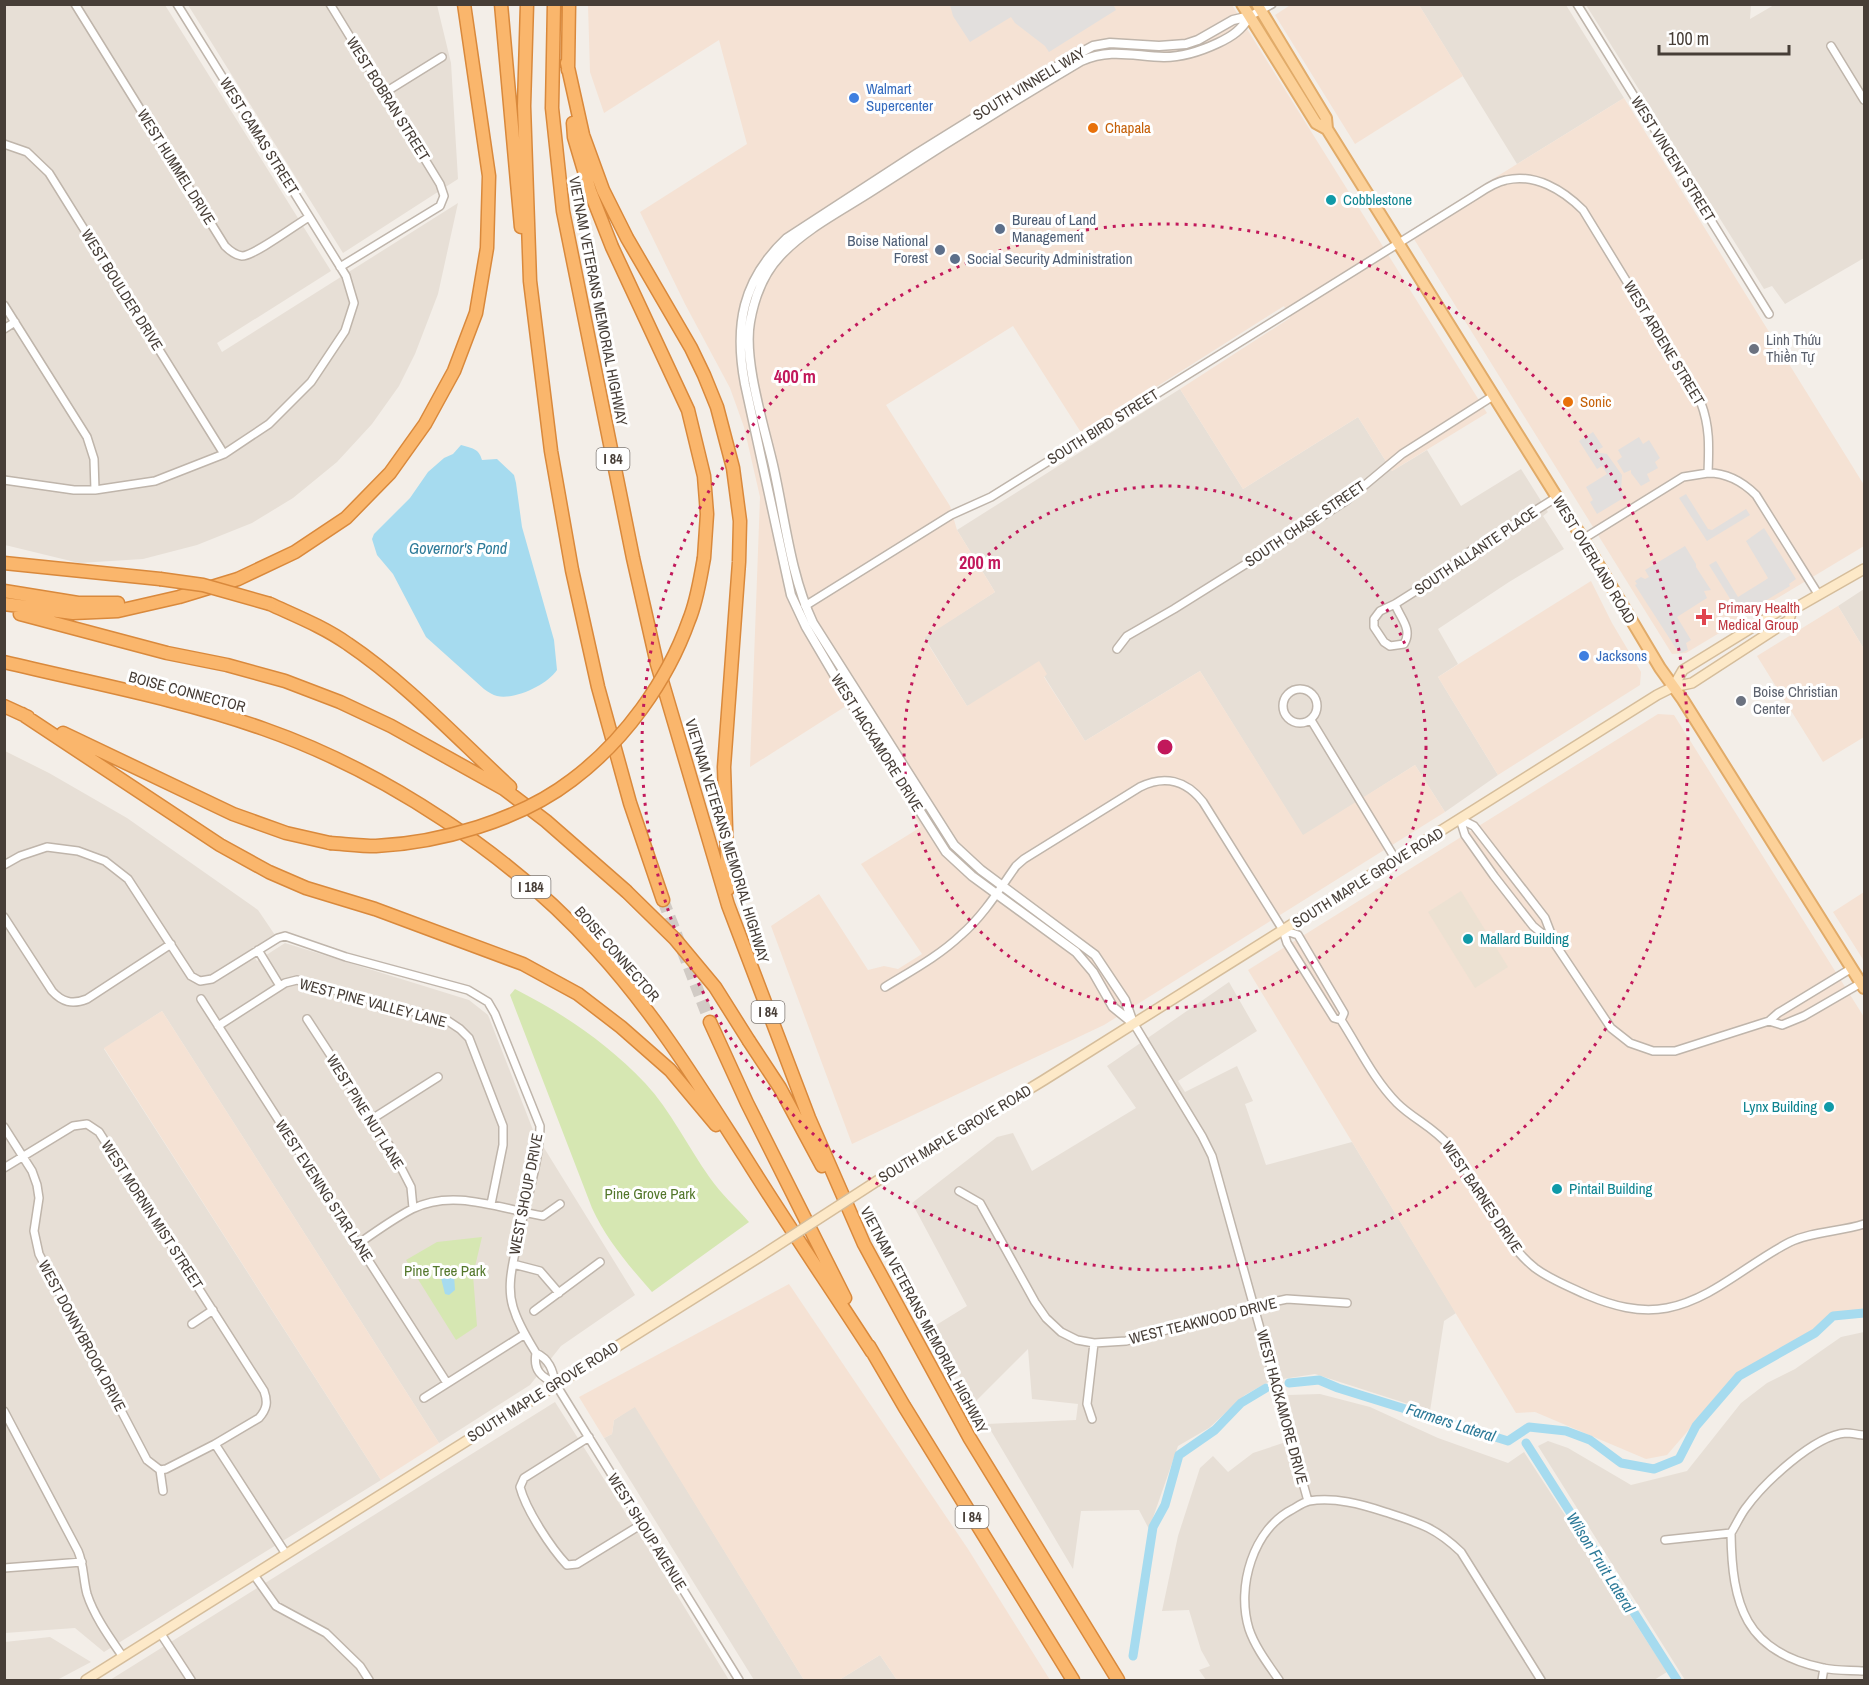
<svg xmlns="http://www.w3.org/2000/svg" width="1869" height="1685" font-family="'Archivo Narrow',sans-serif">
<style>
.residential{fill:#e7dfd6}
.commercial{fill:#f5e2d4}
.education{fill:#ece1d2}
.green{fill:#d6e7b2}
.parking{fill:#e2dfdd}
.water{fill:#a6dbef}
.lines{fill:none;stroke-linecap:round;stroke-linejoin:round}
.canal{stroke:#a6dbef;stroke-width:9}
.motorway-tunnel{stroke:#d1cbc5;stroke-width:12;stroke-dasharray:12 6;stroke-linecap:butt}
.minor-casing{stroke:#bfb5ab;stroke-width:10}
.tertiary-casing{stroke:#bfb5ab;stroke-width:11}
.secondary-casing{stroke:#d5bd9b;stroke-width:12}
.primary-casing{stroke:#e1ab69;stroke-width:14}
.motorway-casing{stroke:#d9893c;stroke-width:15}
.minor{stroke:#fff;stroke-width:7}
.tertiary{stroke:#fff;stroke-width:8}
.secondary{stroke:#fde9c8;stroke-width:9}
.primary{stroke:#fcd199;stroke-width:10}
.motorway{stroke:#fab66c;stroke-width:12}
.secondary-bridge-casing{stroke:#d5bd9b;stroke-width:12;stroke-linecap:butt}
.motorway-bridge-casing{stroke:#d9893c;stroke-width:15;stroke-linecap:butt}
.secondary-bridge{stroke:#fde9c8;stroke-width:9}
.motorway-bridge{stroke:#fab66c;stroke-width:12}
.ring{fill:none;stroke:#c2185b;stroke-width:3;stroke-dasharray:3 6}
.shop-dot{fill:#3f7fe0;stroke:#fff;stroke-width:2}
.food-dot{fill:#e8710a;stroke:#fff;stroke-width:2}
.culture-dot{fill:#0f9aa8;stroke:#fff;stroke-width:2}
.service-dot{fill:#5c6f8a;stroke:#fff;stroke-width:2}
.worship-dot{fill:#6b7280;stroke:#fff;stroke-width:2}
.health-dot{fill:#e0444e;stroke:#fff;stroke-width:2}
.labels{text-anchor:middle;stroke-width:6;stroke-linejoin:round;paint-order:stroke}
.shield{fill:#fff;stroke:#7e7873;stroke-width:1.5}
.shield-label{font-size:14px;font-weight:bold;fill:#473e37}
.street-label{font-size:15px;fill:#473e37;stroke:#fff}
.shop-label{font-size:15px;fill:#366cbe;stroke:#fff;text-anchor:start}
.food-label{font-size:15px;fill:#c56008;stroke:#fff;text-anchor:start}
.culture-label{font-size:15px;fill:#0d838f;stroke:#fff;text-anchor:start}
.service-label{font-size:15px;fill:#4e5e75;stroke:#fff;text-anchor:start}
.worship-label{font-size:15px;fill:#5b616d;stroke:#fff;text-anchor:start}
.health-label{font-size:15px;fill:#be3a42;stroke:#fff;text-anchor:start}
.park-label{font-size:15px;fill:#53772b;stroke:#fff}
.water-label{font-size:16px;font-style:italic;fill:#2d7a98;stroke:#fff}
.centre{fill:#c2185b;stroke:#fff;stroke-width:3}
.ring-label{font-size:18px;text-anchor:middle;font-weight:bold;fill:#c2185b;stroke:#fff;stroke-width:6;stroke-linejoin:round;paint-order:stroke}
</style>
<rect width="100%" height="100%" fill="#f3eee8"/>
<!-- residential -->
<path class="residential" d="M5,5H165L331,271L217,343L222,352L458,203L438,294L415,354L399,386L372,424L337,462L293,498L252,523L197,545L143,559L79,563L5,545Z
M188,5H437L451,63L458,179L343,253Z
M1419,5H1566L1624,98L1517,164Z
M1586,5H1751L1750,19L1774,5H1864V258L1785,304L1772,286L1764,289Z
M1180,389L1243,489L1358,417L1392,471L1427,450L1461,506L1521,469L1548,512L1543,516L1564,549L1509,582L1438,629L1458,664L1438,677L1498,775L1445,812L1415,765L1303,836L1200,671L1085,741L1044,676L1046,675L967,706L924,637L995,592L957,530Z
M1864,589V649L1838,606Z
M5,751L49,773L127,818L258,910L277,938L253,954L257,961L285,943L469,1000L488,1015L533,1130L635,1295L561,1346L530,1385L439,1443L162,1011L104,1049L381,1480L104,1652L75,1628L5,1633Z
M1229,982L1257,1031L1178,1081L1185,1092L1237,1066L1253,1101L1245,1104L1266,1165L1352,1142L1456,1313L1444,1321L1430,1411L1315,1374L1270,1381L1245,1395L1209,1428L1178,1446L1149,1529L1139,1510L1081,1511L1073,1569L987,1424L1076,1420L1078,1404L1032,1399L1028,1349L974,1403L933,1327L967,1306L912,1203L997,1137L1013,1133L1032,1171L1136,1108L1107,1066Z
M1864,1332V1680H1685L1538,1446L1548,1441L1568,1448L1631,1485L1687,1471L1741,1403L1767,1383L1795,1369L1841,1337Z
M1320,1394L1370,1407L1438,1438L1508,1463L1524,1452L1667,1672L1654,1680H1206L1199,1670L1210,1666L1201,1650L1189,1610L1162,1611L1178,1536L1200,1468L1213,1456L1228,1472L1253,1453L1298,1438L1288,1395Z
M555,1402L661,1569L729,1680H110Z
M635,1406L804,1680H754L604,1438L612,1434L614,1420Z
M50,1637L91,1662L57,1680H5V1642Z
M880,1655L897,1680H839Z"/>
<!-- commercial -->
<path class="commercial" d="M1292,4L1419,5L1463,76L1355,144L1275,15Z
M588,5H1232L1487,413L1392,471L1358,417L1243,489L1180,389L1290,318L1284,306L1082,434L1013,326L886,405L950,506L957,530L995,592L924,638L967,706L1039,661L1047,674L1044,677L1085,741L1200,671L1303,835L1415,765L1445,812L1104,1025L852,1144L771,926L819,894L868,970L884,966L898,969L922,954L861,864L921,827L846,706L750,767L760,497L744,427L730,388L685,304L640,212L747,144L719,40L604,113L590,72Z
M1624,98L1864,485V546L1686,653L1672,654L1409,231Z
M1591,581L1612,623L1641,672L1640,685L1498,775L1438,677Z
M1838,606L1864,649V737L1823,762L1757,656Z
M1658,714L1674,715L1864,1017V1311L1834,1313L1813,1331L1736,1375L1667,1455L1646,1459L1535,1412L1516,1413L1248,970Z
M1864,892V961L1833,912Z
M162,1011L439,1443L381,1480L104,1048Z
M789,1284L968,1549L1050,1680H897L880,1655L839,1680H804L635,1407L614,1420L612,1434L604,1438L579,1397Z"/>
<!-- education -->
<path class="education" d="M1461,891L1508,967L1475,988L1428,912Z"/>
<!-- green -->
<path class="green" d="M515,989C564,1014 607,1043 645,1083C671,1111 688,1147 710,1178C721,1194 736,1207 749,1222L652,1292C629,1266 606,1239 592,1208L510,995Z
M482,1237L473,1275L477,1326L456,1340L406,1260L437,1242Z"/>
<!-- parking -->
<path class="parking" d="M1113,4L1116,10L1049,52L1045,46L1015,23L1011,17L970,42L953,16L950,5Z
M1593,432L1603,447L1595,452L1607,454L1622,475L1621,491L1625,497L1597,514L1590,502L1593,500L1586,487L1607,474L1602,466L1597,469L1579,441Z
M1639,437L1643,444L1649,440L1660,458L1655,462L1658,468L1647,474L1650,481L1641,486L1631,473V470L1624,473L1617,461L1622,457L1618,450Z
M1686,494L1708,529L1712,530L1746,509L1750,515L1707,541L1679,498Z
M1764,528L1796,579L1789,584L1790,586L1742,615V618L1709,565L1716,561L1738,597L1767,579L1768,578L1746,541Z
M1685,546L1696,564V567L1711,590L1704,591L1707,598L1677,617L1691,640L1686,643L1688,650L1681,653L1677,650L1635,585L1637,584L1635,581L1641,577L1645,579L1649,577L1645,570Z"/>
<!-- water -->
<path class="water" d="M461,445C471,448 479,448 482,460L497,459L514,475L516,483L522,527L554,640L557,670C547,685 515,700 497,696C493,695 488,692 484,689L426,637L393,574L377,555L372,539L374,534L410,498L428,472L444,458L453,454Z
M445,1271H450L454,1275L455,1290L449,1295L445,1294L441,1278Z"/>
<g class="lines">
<!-- canal -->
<path class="canal" d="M1289,1383L1319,1380L1338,1388L1508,1441L1529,1427L1566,1431L1590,1440L1621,1463L1654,1469L1679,1459L1696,1426L1739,1376L1815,1333L1833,1316L1864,1313
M1526,1443L1677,1680
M1133,1656L1153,1527L1165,1505L1179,1455L1215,1430L1241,1403L1266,1388"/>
<!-- motorway-tunnel -->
<path class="motorway-tunnel" d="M663,900L710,1022"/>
<!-- minor casing -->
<g class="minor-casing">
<path id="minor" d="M75,4L225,246C230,251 235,255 242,256C254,256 297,224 309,217
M330,4L440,184L444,196L440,206L340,267
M1577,4L1769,314
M1250,16L1272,4
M1831,46L1864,100
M384,93L442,57
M4,144L27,152L49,173L224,454
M4,305L87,437L94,459L95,490
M4,329L15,322
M4,480L74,490H95L155,481L224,454L269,424L311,382L345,331L354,303L346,276L177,4
M1583,539L1683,477L1708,473
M1395,604C1400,618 1413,629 1404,644L1390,646L1384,642L1374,627V619L1380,611L1395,604L1433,580L1469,552L1557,497
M805,606L951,515L991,497L1476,195C1485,189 1495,182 1506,180C1535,173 1563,190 1583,210L1701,403C1710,427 1709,447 1708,473C1727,473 1742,481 1756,495L1818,594
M1117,649L1127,636L1174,609L1324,515L1347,500L1402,454L1493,396
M1283 706a17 17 0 1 1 34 0a17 17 0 1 1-34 0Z
M1311,720L1396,860
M1460,819L1465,835L1494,876L1533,926L1555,944L1611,1028L1630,1043L1653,1051H1675L1769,1021
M1460,819L1474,826L1545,918L1555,944
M4,865L20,856L47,847L78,851L105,861L128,879L191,976L200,981L212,979L278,938L285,936L346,957L468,990L488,1002L495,1014L540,1126C540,1163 523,1210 516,1248C512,1267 507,1288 513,1307C518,1324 527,1338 536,1353
M4,917L52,991C62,1002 72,1005 87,999L171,944
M1283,930L1298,935L1344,1013L1341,1020
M258,950L280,986
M1852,968L1778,1013L1769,1021L1782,1025L1804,1016L1861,983
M885,987C911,971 939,956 961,935C983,916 999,890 1016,866L1024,859L1140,787C1164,775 1186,780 1203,802L1283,930L1287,943L1334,1018L1341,1020C1359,1048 1374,1080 1397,1103C1413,1119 1435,1128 1449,1146C1481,1184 1496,1237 1535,1268C1551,1280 1570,1287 1587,1295C1613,1306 1639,1313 1667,1308C1713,1299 1748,1263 1790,1242C1813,1231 1840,1232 1864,1224
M201,999L447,1383
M307,1019L391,1148L411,1187L413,1208
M1134,1024L1202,1136L1212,1156L1308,1501
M218,1026L285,983L297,980L448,1021L460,1029L469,1038L503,1126V1145L491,1204
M372,1119L438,1077
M4,1127L32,1171L37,1185L39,1198L34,1231L39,1254L147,1460L160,1470L166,1469L215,1444L286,1554
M4,1168L73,1126L87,1124L99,1132L264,1391C268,1402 267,1409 259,1418L215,1444
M959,1191L980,1203L1035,1302L1046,1318L1061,1332L1077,1340L1094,1343L1126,1341L1254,1306L1287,1299L1347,1303
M358,1244C375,1232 393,1219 412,1209C454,1188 500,1209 543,1216L560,1204
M513,1264L540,1271L559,1293
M534,1311L600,1262
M192,1324L213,1310
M555,1383C541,1377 533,1370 536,1353C549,1359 553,1370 555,1383L739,1680
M424,1398L525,1334
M4,1411L78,1551C84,1565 83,1579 87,1594C94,1616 110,1638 123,1657
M1092,1419L1087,1404L1094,1343
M589,1437L524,1478L520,1487C526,1510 551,1548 567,1565L577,1564L642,1524
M160,1470L163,1491
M1731,1533C1732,1605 1745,1652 1823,1668C1836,1671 1851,1670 1864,1671
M1665,1540L1731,1533C1736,1525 1740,1516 1745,1509C1763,1484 1814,1435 1846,1433C1852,1433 1859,1435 1864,1435
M4,1568L82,1562
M254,1575L276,1606L326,1633L360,1666L369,1680
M161,1634L191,1680
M1279,1680C1268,1664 1255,1647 1249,1629C1236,1587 1253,1529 1293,1509C1298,1506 1304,1502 1309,1501C1335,1497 1361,1504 1385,1512C1419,1523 1435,1527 1461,1552L1541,1680
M1822,1680L1824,1668"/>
</g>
<!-- tertiary casing -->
<g class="tertiary-casing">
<path id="tertiary" d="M1133,1023L1125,1000L1095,955L981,870L954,845L813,623C790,574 785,518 773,465C764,426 743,360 750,322C754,299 763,274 780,256C805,229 841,211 872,191C941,146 1010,103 1081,61C1111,48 1133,56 1164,57C1183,57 1201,51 1218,43C1233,36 1241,30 1250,16
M1134,1024L1113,1007L1093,972L1076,952L972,876L946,852L846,695L806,627L791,595L745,384C734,326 742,280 787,238L916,154L1069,59L1093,46L1110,43L1159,46L1186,44L1198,40L1233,20L1250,16"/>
</g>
<!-- secondary casing -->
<g class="secondary-casing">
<path id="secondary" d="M1673,687L1683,670L1782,609L1792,610L1864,569
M877,1181L1044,1080L1657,695L1673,687L1692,683L1789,620L1792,610
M86,1680L761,1256"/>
</g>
<!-- primary casing -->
<g class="primary-casing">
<path id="primary" d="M1242,4L1316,123L1327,129
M1257,4L1326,118L1327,129L1583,539L1660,668L1683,700L1864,988"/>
</g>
<!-- motorway casing -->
<g class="motorway-casing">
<path id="motorway" d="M501,4L521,227
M527,4L524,106L530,281L551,451L572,570L598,687L630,803L663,900
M554,4L552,108L563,211L633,558L657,664L728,905L809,1118L864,1244L969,1437L1118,1680
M567,63L583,135L603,190L627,238L691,348L704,375L717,407L733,468L740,521L739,562L724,767L728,889
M568,70L569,4
M573,123L574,137L590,191L612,247L688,410L704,476L707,514L704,558
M4,563L160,579
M4,591L78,603H118
M4,604L73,613L118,611L179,597L238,579L295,552L346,518L390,473L425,424L454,371L476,313L487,248L489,176L464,4
M270,604C296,616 324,627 348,644C406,683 458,739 510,787
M20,614L167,653L227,665L285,681L340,702L391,726L504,789L546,821L626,891
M4,662C91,683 180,699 264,729C384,771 511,855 596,949C654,1012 699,1085 745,1157C786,1223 830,1287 872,1352
M4,706L28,717
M22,714L220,845L269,872L306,888L375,909L523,964L578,994L621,1027L670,1070L716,1125
M63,733L233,814L286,833L330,843
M710,1022L747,1103L845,1298
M749,1041L780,1088L822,1166
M869,1346L904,1406L1073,1680"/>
</g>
<!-- minor -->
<use href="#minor" class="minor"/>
<!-- tertiary -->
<use href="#tertiary" class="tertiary"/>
<!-- secondary -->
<use href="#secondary" class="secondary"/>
<!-- primary -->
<use href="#primary" class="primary"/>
<!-- motorway -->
<use href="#motorway" class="motorway"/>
<!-- secondary-bridge casing -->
<g class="secondary-bridge-casing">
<path id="secondary-bridge" d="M761,1256L877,1181"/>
</g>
<!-- motorway-bridge casing -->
<g class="motorway-bridge-casing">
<path id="motorway-bridge" d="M160,579L203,585L270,604
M330,843C345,844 361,846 376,846C440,843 520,820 572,780C624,741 667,682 689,620C697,601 700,579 704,558
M626,891L675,939L715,987L749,1041"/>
</g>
<!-- secondary-bridge -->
<use href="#secondary-bridge" class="secondary-bridge"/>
<!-- motorway-bridge -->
<use href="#motorway-bridge" class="motorway-bridge"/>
</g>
<!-- distance rings -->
<g class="ring">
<circle cx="1165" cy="747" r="261"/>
<circle cx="1165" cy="747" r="523"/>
</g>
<!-- markers -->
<g class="shop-dot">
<circle cx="854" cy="98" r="6"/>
<circle cx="1584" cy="656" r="6"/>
</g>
<g class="food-dot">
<circle cx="1093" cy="128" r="6"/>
<circle cx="1568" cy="402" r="6"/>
</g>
<g class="culture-dot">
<circle cx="1331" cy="200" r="6"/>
<circle cx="1468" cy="939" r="6"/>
<circle cx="1829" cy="1107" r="6"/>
<circle cx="1557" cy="1189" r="6"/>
</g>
<g class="service-dot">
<circle cx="1000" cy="229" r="6"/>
<circle cx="940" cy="250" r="6"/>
<circle cx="955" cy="259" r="6"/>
</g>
<g class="worship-dot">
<circle cx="1754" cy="349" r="6"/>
<circle cx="1741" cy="701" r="6"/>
</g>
<path class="health-dot" d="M1701 608h6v6h6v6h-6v6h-6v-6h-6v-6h6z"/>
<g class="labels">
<!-- shield labels -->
<g class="shield">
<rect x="596.5" y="448" width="33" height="22" rx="4.5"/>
<rect x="511.5" y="876" width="39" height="22" rx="4.5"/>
<rect x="751.5" y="1001" width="33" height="22" rx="4.5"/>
<rect x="955.5" y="1506" width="33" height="22" rx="4.5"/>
</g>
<g class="shield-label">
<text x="613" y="464">I 84</text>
<text x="531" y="892">I 184</text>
<text x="768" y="1017">I 84</text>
<text x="972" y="1522">I 84</text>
</g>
<!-- street labels -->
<g class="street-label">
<text transform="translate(1029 84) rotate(-31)" y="5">SOUTH VINNELL WAY</text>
<text transform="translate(388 99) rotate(58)" y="5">WEST BOBRAN STREET</text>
<text transform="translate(259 136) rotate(58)" y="5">WEST CAMAS STREET</text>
<text transform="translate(1673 159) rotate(58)" y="5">WEST VINCENT STREET</text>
<text transform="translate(176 167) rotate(58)" y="5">WEST HUMMEL DRIVE</text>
<text transform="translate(122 290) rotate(58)" y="5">WEST BOULDER DRIVE</text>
<text transform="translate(598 301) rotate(79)" y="5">VIETNAM VETERANS MEMORIAL HIGHWAY</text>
<text transform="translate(1664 343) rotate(59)" y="5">WEST ARDENE STREET</text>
<text transform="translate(1103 427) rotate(-32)" y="5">SOUTH BIRD STREET</text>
<text transform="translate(1305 524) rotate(-34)" y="5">SOUTH CHASE STREET</text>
<text transform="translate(1476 551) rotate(-34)" y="5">SOUTH ALLANTE PLACE</text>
<text transform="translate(1594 560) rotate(59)" y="5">WEST OVERLAND ROAD</text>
<text transform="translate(187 692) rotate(15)" y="5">BOISE CONNECTOR</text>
<text transform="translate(877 743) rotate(58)" y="5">WEST HACKAMORE DRIVE</text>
<text transform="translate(727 841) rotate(73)" y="5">VIETNAM VETERANS MEMORIAL HIGHWAY</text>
<text transform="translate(1368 878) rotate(-32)" y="5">SOUTH MAPLE GROVE ROAD</text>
<text transform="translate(617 954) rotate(49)" y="5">BOISE CONNECTOR</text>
<text transform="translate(373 1003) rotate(15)" y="5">WEST PINE VALLEY LANE</text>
<text transform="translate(365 1112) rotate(58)" y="5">WEST PINE NUT LANE</text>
<text transform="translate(955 1134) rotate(-31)" y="5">SOUTH MAPLE GROVE ROAD</text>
<text transform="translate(324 1191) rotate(57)" y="5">WEST EVENING STAR LANE</text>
<text transform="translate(526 1194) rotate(-79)" y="5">WEST SHOUP DRIVE</text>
<text transform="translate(1482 1197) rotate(56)" y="5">WEST BARNES DRIVE</text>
<text transform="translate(152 1215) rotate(57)" y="5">WEST MORNIN MIST STREET</text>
<text transform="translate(924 1320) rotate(62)" y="5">VIETNAM VETERANS MEMORIAL HIGHWAY</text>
<text transform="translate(1203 1321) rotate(-14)" y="5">WEST TEAKWOOD DRIVE</text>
<text transform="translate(82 1336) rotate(62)" y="5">WEST DONNYBROOK DRIVE</text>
<text transform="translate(543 1392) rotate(-32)" y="5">SOUTH MAPLE GROVE ROAD</text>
<text transform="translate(1282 1407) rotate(75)" y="5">WEST HACKAMORE DRIVE</text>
<text transform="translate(647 1532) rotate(58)" y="5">WEST SHOUP AVENUE</text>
</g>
<!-- shop labels -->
<g class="shop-label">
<text x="866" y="94">Walmart<tspan x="866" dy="17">Supercenter</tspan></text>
<text x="1596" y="661">Jacksons</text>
</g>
<!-- food labels -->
<g class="food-label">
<text x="1105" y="133">Chapala</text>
<text x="1580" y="407">Sonic</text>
</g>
<!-- culture labels -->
<g class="culture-label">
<text x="1343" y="205">Cobblestone</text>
<text x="1480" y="944">Mallard Building</text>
<text x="1817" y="1112" text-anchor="end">Lynx Building</text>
<text x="1569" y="1194">Pintail Building</text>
</g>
<!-- service labels -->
<g class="service-label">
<text x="1012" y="225">Bureau of Land<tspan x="1012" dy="17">Management</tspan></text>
<text x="928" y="246" text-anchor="end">Boise National<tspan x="928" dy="17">Forest</tspan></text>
<text x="967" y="264">Social Security Administration</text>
</g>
<!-- worship labels -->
<g class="worship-label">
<text x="1766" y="345">Linh Thứu<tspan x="1766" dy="17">Thiền Tự</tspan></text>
<text x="1753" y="697">Boise Christian<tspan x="1753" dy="17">Center</tspan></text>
</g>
<!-- health labels -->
<g class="health-label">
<text x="1718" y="613">Primary Health<tspan x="1718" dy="17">Medical Group</tspan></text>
</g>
<!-- park labels -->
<g class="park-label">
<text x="650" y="1199">Pine Grove Park</text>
<text x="445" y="1276">Pine Tree Park</text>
</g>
<!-- water labels -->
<g class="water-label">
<text x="458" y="554">Governor's Pond</text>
<text transform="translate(1451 1422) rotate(18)" y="6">Farmers Lateral</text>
<text transform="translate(1601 1562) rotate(58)" y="6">Wilson Fruit Lateral</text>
</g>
</g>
<circle cx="1165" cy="747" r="9" class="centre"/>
<g class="ring-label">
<text x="795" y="383">400 m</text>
<text x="980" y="569">200 m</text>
</g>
<!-- border -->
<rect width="1869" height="1685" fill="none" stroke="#473e37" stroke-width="12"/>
<!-- scale -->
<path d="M1659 45v9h130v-9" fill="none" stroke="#473e37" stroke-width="3"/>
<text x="1668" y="45" font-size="18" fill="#473e37" stroke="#ffffff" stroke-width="4.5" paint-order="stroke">100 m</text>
</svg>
